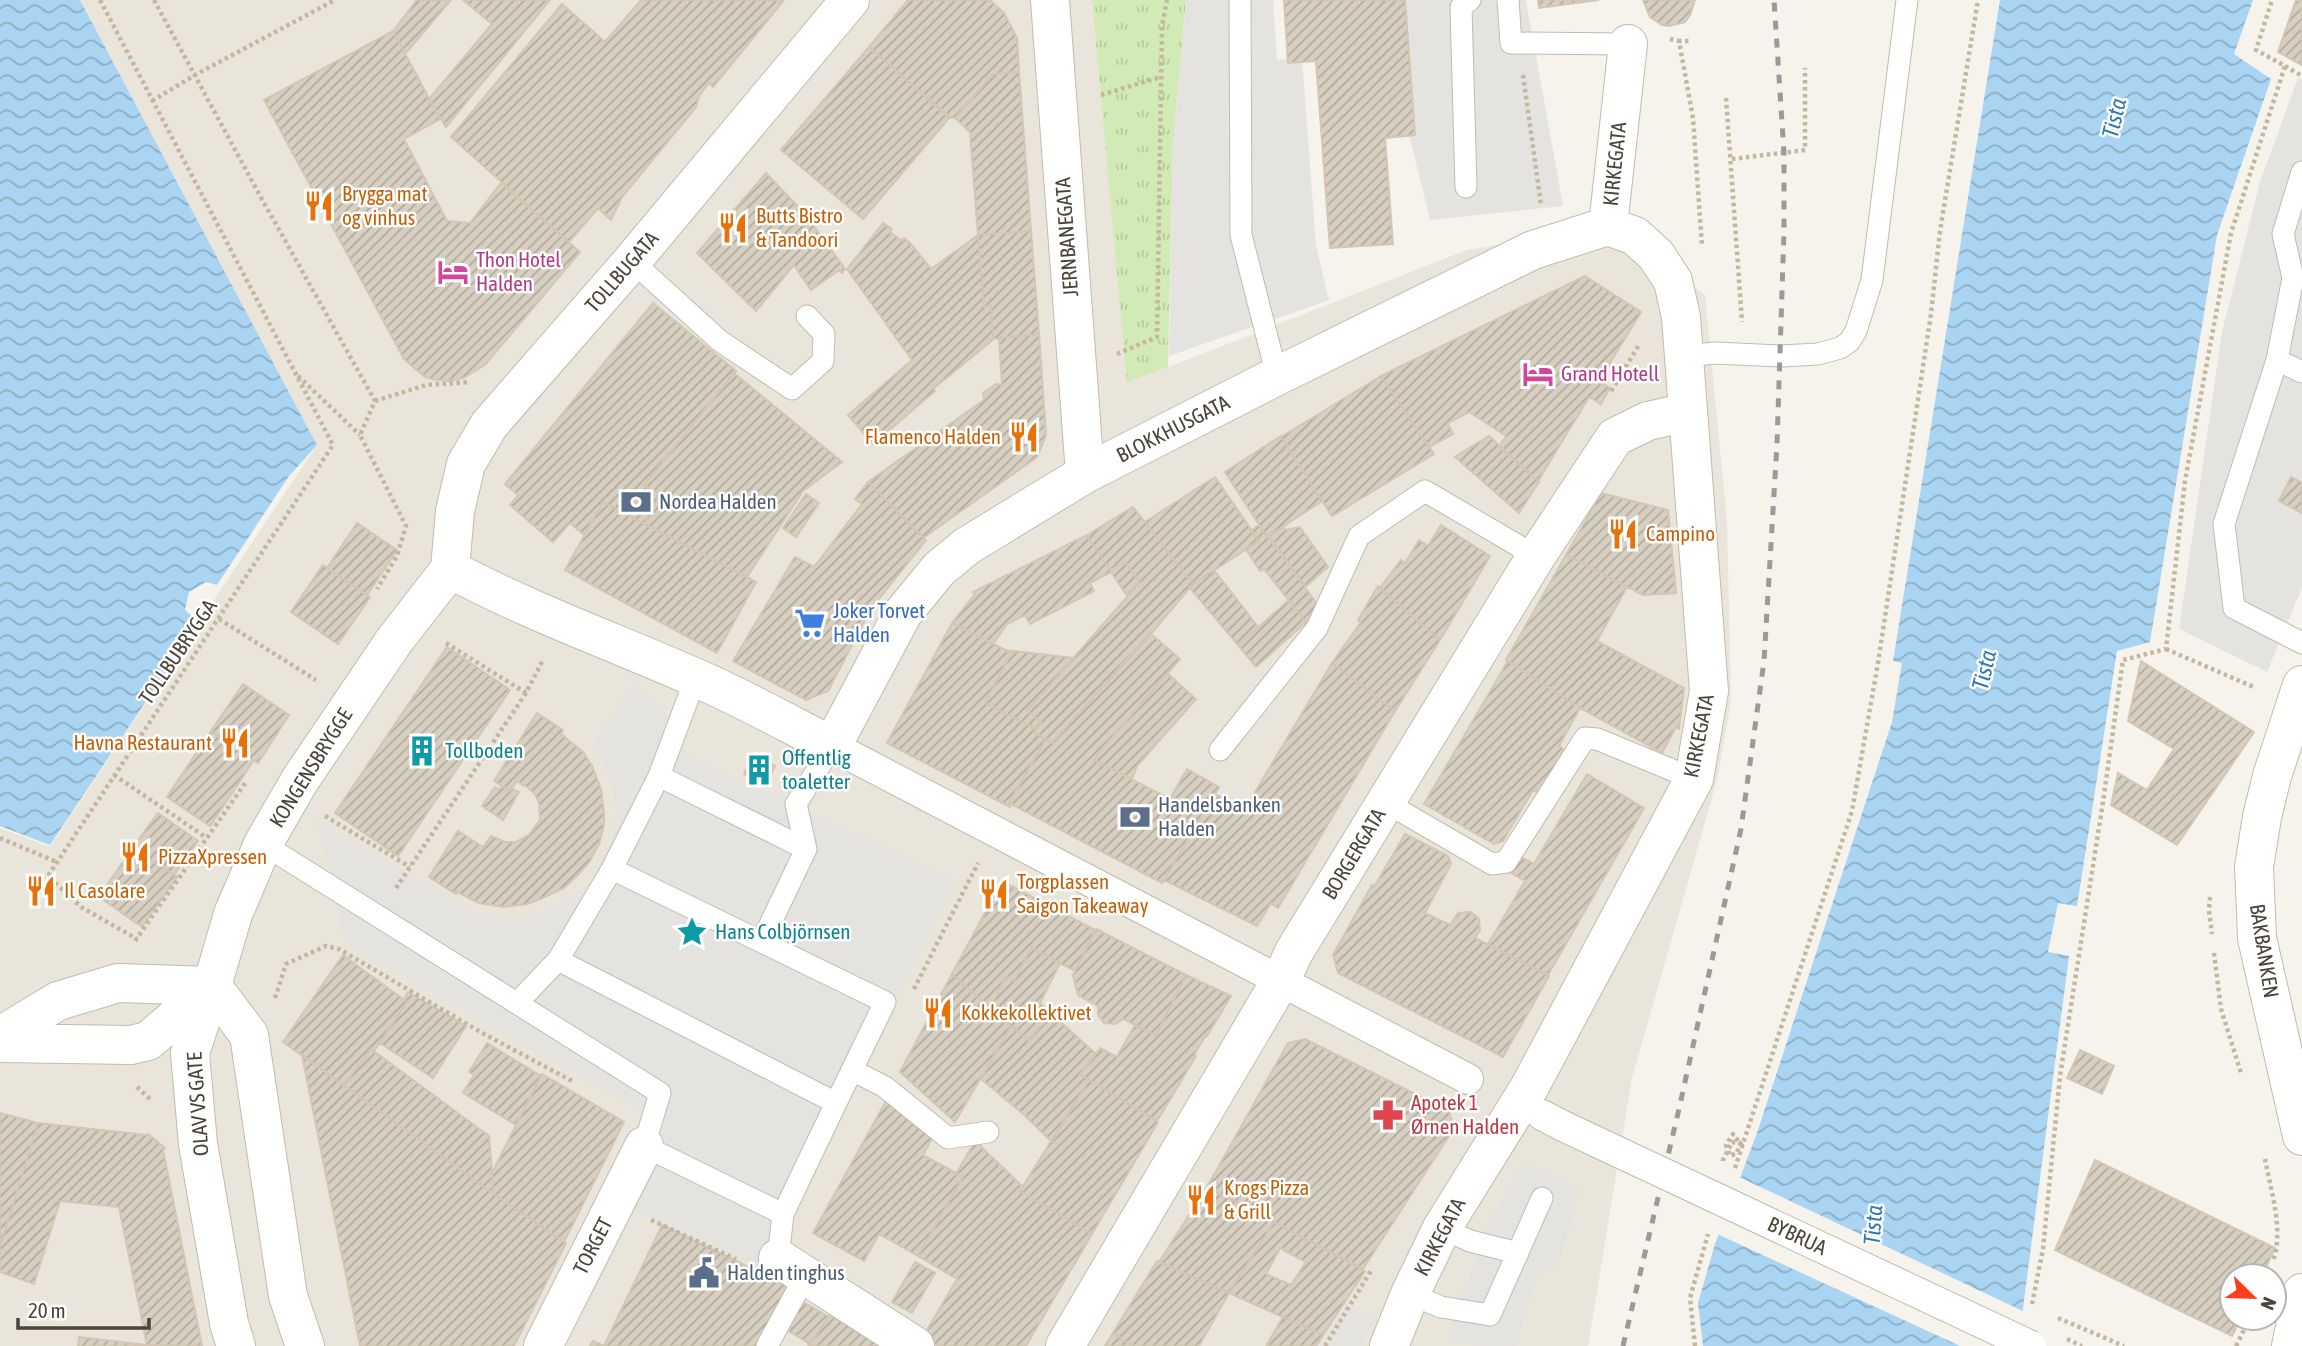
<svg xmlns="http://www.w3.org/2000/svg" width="2302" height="1346" font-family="'Asap Condensed',sans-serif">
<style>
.residential{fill:#eae5da}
.park{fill:url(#park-tufts)}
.parking{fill:#e5e3e0}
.water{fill:url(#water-waves)}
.pier{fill:#f6f3ec}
.building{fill:url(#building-hatch);stroke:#d3c7b4;stroke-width:2;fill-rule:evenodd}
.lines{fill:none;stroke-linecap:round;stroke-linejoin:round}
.service-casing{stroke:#c2bbae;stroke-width:23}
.pedestrian-casing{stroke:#c2bbae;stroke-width:32}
.minor-casing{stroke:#c2bbae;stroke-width:40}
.tertiary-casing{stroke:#c2bbae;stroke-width:40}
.path{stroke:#c4b79f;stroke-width:4.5;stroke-dasharray:3.5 3.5;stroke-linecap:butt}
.service{stroke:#fff;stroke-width:21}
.pedestrian{stroke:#fff;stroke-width:30}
.minor{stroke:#fff;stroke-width:38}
.tertiary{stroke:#fff;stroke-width:38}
.rail{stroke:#9a9a9a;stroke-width:5;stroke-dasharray:9 9;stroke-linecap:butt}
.pedestrian-bridge-casing{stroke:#c2bbae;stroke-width:32;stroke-linecap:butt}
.path-bridge{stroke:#c4b79f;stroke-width:4.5;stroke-dasharray:3.5 3.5;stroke-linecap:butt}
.pedestrian-bridge{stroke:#fff;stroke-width:30}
.labels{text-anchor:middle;stroke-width:5;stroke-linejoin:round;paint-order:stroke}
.street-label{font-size:21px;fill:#4b4439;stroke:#fff}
.food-label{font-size:21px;fill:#c56008;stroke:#fff;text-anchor:start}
.hotel-label{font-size:21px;fill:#b23c85;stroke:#fff;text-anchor:start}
.service-label{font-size:21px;fill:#4e5e75;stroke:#fff;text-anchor:start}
.shop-label{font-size:21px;fill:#366cbe;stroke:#fff;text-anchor:start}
.culture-label{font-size:21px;fill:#0d838f;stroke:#fff;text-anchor:start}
.health-label{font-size:21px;fill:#be3a42;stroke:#fff;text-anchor:start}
.water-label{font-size:23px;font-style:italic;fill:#2e7ab2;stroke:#fff}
</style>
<defs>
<pattern id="park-tufts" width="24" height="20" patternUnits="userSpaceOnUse" patternTransform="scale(1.75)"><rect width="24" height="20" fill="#d2eab5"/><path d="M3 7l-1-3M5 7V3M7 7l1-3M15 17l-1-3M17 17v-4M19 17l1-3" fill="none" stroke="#b6ca9c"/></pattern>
<pattern id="water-waves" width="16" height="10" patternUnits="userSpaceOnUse" patternTransform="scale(1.75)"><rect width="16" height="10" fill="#a9d4f2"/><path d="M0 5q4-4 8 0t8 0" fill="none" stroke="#8caec5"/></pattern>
<pattern id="building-hatch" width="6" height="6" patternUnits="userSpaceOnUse" patternTransform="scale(1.75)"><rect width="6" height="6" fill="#d8cfc1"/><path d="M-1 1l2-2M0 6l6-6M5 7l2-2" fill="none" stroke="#b1aa9e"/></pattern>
</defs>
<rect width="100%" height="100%" fill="#f6f3ec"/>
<!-- residential -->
<path class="residential" d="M80,0H1092L1128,383L1467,250L1608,226L1705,295L1727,521L1731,701L1717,780L1632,1078L1588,1346H0V828L50,847L317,445Z"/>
<!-- park -->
<path class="park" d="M1092,0H1186L1173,145L1168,367L1127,383Z"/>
<!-- parking -->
<path class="parking" d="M1186,0H1273L1277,60L1302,58L1316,246L1329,300L1169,356L1173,145Z
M1400,0H1526L1563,206L1430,220L1410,138Z
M2298,78L2302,80V587L2267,672L2179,629L2222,332L2260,182Z
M632,684L663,707L691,757L956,880L760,1267L628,1209L666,1125L345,943L332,888L317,820L475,913L515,919L538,914L575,896L592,880L614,836L616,811L612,787L605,765L593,745Z
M1525,1161L1580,1189L1559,1265L1540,1271L1516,1346H1478L1446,1339L1488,1225Z
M1337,1298L1375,1321L1361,1346H1309Z"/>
<!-- water -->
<path class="water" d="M0,0H80L317,445L289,476L217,585L206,582L189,592L185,610L199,622L50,845L0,826Z
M2000,0H2253L2234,54L2271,79L2217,235L2150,642L2117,651L2077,906L2058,903L2048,952L2069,956L2023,1308L2022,1346H1703L1698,1303L1715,1244L1757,1133L1892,722L1902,663L1893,661Z"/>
<!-- pier -->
<path class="pier" d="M1737,1176L2027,1313L2026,1346H1960L1715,1233Z"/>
<!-- building -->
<path class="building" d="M417,0H451L405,54L393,31Z
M463,0H550L446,127L429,99L492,24Z
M641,0H784L713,87L709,83L699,96L696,107L622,197L611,220L598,208L569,242L451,137L562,4L605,42Z
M908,0H990L1004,13L1017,38L1019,72L993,74L955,118H949L869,47Z
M1284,0H1405L1415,135L1385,138L1393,244L1330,248L1316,61L1288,63Z
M1538,0H1599L1539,8Z
M1643,0H1695L1690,15L1685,22L1669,26L1662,25L1650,17Z
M2296,0H2302V65L2278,52Z
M393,31L440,119L404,139L447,221L470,223L501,183L580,252L485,365L463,378L449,381L436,380L425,377L404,359L264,100Z
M869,47L950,117L863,219L781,150Z
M1019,72L1031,231L978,235L970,132L955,118L993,74Z
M766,173L805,214L845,269L842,273L839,270L811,290L794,265L756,311L697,253Z
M883,223L892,229L890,232L902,241L904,238L910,243L931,269L978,235L984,306H991L993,339L995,338L933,389L935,391L873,444L848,415L912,360L847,269Z
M1031,231L1039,334L993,339L991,306H984L978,235Z
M1585,276L1641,312L1599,381L1610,388L1601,404L1589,397L1538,481L1499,447L1506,436L1469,412L1448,423L1453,434L1429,447L1381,376Z
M653,303L736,371L644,485L660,494L644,524L603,502L584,535L570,523L553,542L510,505L518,495L505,484Z
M1039,334L1046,435L1037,457L923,538L868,482L984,400L983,393L996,384L1002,385L999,338Z
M734,373L842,462L803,491L747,577L644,524L660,494L644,485Z
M1381,376L1434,454L1332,516L1281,437Z
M1281,436L1322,501L1267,537L1225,472Z
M1489,436L1539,482L1519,513L1455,457Z
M1215,477L1259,541L1193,584L1145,522Z
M2291,477L2302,483V513L2279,501Z
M868,482L926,540L871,609L828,691L806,700L733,661L795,557L814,567L862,504L855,499Z
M1601,493L1668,510L1676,593L1643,595L1566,555Z
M806,494L819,503L796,537L783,528Z
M603,502L756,582L717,653L565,570Z
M1133,507L1193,584L1151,634L1052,743L1034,732L1042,723L1027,711L1140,582L1125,562L1110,570L1087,535Z
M357,523L397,550L367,595L327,568Z
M1259,525L1321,609L1306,622L1264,569L1260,571L1246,549L1259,541L1251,531Z
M1441,525L1490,556L1440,640L1380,588L1401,560L1405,563L1419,540L1428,546Z
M1283,527L1285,530L1300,527L1328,567L1305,587L1269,535Z
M1087,535L1110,570L1125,562L1140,582L1127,596L1111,572L1090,583L1094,591L1030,624L1025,615L1007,624L993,644L952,623L975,594L973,592Z
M1566,555L1627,587L1597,641L1684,688L1679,729L1676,727L1662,753L1580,708L1506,660Z
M323,565L370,597L338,644L291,612Z
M1214,570L1258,627L1238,645L1189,587Z
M1378,586L1440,640L1395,711L1332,663L1361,622L1358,620Z
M1289,600L1306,622L1256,667L1238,645Z
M952,623L1011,653L985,703L1036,729L1034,732L1046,739L1009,803L1010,807L887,743Z
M1150,633L1180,659L1101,750L1094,760L1170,799L1187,769L1219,787L1162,883L1009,803L1046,739L1052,743Z
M447,647L510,690L398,856L335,813Z
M1004,650L1074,658L1027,711L1042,723L1036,729L985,703L1011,653Z
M1508,661L1580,708L1559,746L1568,752L1543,796L1533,790L1503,841L1494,844L1424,804Z
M2141,661L2254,732L2177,845L2111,805L2118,773L2147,790L2174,749L2128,721Z
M1332,663L1395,711L1278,908L1271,903L1257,926L1164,880L1215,794L1245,809Z
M1167,673L1196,699L1137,766L1132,779L1094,760L1101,750Z
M243,684L289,715L258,763L211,731Z
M537,713L563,730L561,734L583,752L592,766L601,789L604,813V825L599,844L590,861L578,875L564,888L540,899L527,904L504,907L479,903L457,892L456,894L429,877L458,831L483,847L491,836L505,842H516L529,835L540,820L539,803L535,794L525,785L524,786L517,781L510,791L494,781Z
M211,731L254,760L210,826L167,797Z
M753,755L775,766L766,784L744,774Z
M1587,774L1644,808L1548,975L1488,944L1525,881L1511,873L1521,857L1534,864Z
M502,786L510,791L512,789L519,792L503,820L482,806L495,787L499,790Z
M158,813L198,841L174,875L133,847Z
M1405,834L1448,856L1451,864L1425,913L1450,925L1458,913L1470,912L1475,915L1479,919L1480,930L1475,938L1549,976L1503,1057L1338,973L1333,955L1372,885L1374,887Z
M133,847L177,877L142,927L99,897Z
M1002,881L1095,930L1075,971L1031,948L1014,981L1006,976L990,1008L952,974Z
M1096,929L1186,975L1156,1035L1123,1019L1116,1024L1104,1023L1098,1015V1006L1078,995L1073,975Z
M1031,948L1060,963L1040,1003L1052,1014L1028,1040L990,1008L1006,976L1014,981Z
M343,955L407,1002L374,1051L371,1049L344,1085L283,1042Z
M952,974L1011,1026L955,1122L900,1072Z
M1186,975L1231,996L1207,1036L1206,1035L1194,1055L1196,1056L1157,1121L1080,1074L1100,1048L1117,1057L1135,1025L1156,1035Z
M408,992L466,1026L433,1078L380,1043L407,1002L404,1000Z
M1052,1014L1096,1054L1080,1074L1089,1080L1052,1142L1022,1113L981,1079L1011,1026L1028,1040Z
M1305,1039L1449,1111L1454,1128L1363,1269L1207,1187L1288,1043Z
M487,1043L541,1076L516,1125L463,1093L474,1075L469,1072Z
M371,1049L489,1136L494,1194L344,1085Z
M2080,1050L2114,1066L2102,1094L2067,1078Z
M302,1055L494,1194L566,1243L514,1346H360Z
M542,1074L624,1122L564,1242L494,1194L492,1173Z
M1089,1080L1158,1122L1092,1234L1020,1191Z
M886,1101L937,1129L923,1155L963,1177L918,1256L879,1234L864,1261L813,1233Z
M0,1113L38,1123L0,1247Z
M38,1123L146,1135L148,1134L165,1148L163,1150L202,1346L147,1345L119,1207L60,1201L34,1284L0,1272V1247Z
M975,1141L1023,1187L1020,1191L1092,1234L1026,1346H938L923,1337L957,1279L918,1256L963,1177L956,1174Z
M2095,1160L2275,1248L2262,1276H2232V1318H2241L2232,1336L2055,1250Z
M1207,1187L1274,1222L1229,1293L1159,1262Z
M1274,1222L1365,1271L1323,1335L1229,1293ZM1280,1248L1306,1262L1291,1285L1266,1274Z
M662,1225L788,1286L759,1346H590L593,1341L604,1346Z
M1157,1261L1229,1293L1199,1346H1134L1113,1333Z
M915,1262L935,1273L912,1313L892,1302Z
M785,1291L829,1317L810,1344L771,1320Z
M830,1315L882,1346H808Z
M1283,1317L1323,1335L1316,1346H1266Z
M1113,1333L1134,1346H1105Z
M79,1337L147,1345L152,1346H78Z"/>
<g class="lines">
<!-- service casing -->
<g class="service-casing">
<path id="service" d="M1240,0L1241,235L1277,376
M1508,0L1511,43L1628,44
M2302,172L2283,234L2293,278L2277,360L2224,524L2234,608L2302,643
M1466,187L1461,7L1470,0
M632,261L720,341L792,389L823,361L824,334L807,316
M1684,356L1716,353L1781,356L1818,354L1840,348L1849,342L1856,331L1872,280L1907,0
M2277,360L2302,372
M696,677L659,776L806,849
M1220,750L1317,628L1359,536L1425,491L1517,545L1535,558
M1385,802L1492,864L1506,862L1585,738L1597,739L1694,779
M263,844L660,1093L644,1146L783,1214L778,1258
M612,869L659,776
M762,941L806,849L796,804L832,746
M558,960L612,869L885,1002L836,1103
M517,1003L558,960L836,1103L783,1214
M852,1070L885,1087L948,1138L988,1132
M1442,1228L1470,1241L1518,1253
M1410,1294L1441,1307L1490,1315L1542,1198
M767,1346L796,1293L807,1278"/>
</g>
<!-- pedestrian casing -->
<g class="pedestrian-casing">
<path id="pedestrian" d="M832,746L1468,1079
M1542,1115L1563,1126"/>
</g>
<!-- minor casing -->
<g class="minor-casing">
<path id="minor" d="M1050,0L1085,474
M450,569C528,611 612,641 694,677C741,697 787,723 832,746L903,613L939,569L967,546L1085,474L1277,376L1533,250L1608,226
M450,569L455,511L466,464L489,425L632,261L850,0
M212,986L233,914L263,844L300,780L394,641L450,569
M778,1258L915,1346
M543,1346L644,1146
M1065,1346L1281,980L1294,952L1535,558L1615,437L1648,421L1688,412
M1389,1346L1410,1294L1442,1228L1529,1088L1694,779L1709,691L1681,317L1673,281L1656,255L1635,236L1608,226L1628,44"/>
</g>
<!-- tertiary casing -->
<g class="tertiary-casing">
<path id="tertiary" d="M2302,685L2272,776L2262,817L2254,867L2257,938L2302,1136
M212,986L249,1035L288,1296L305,1346
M212,986L190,1053L198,1144L229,1323L236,1346
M0,1036L58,1001L118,983L212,986
M0,1043L131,1045L148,1041L212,986
M2291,1346L2302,1293"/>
</g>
<!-- path -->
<path class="path" d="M100,0L333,445L48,876L81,907L137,939
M154,0L259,194L375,401L360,435L406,526L397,556L377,589
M1670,39L1679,41L1693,118L1702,246
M1678,41H1689
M2285,66L2302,76
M1523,75L1541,205
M1101,95L1161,77
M1726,98L1742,322
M152,101L195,75L335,0
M1732,159L1805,150V68
M1117,354L1157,337L1162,26L1167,0
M298,376L360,435
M1611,391L1639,345
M375,401L426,385L470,382
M219,619L316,680
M446,643L526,693
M2166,649L2256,688
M114,775L207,838
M325,816L410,867
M0,838L57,862
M396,888L526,693L543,660
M2210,897L2209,910L2212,934
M135,941L246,782
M2214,953L2221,1009L2241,1073
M914,989L978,863
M275,998L286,964L326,946L339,949L484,1034L574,1082
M137,1087L151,1100
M2265,1159C2271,1191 2284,1230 2273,1261
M1723,1161V1160L1732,1142L1740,1143L1737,1153L1730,1156L1726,1145L1733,1134L1743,1147
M1735,1168L1852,811L1878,663L1931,314L1940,231L1978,0
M651,1220L736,1259
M2032,1304L2043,1249L2060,1076L2103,802L2123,660L2166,649L2185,481L2231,233L2285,66L2256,50L2272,0
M2058,1318L2124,1346
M1325,1346L1372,1269
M1695,1346L1690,1298L1708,1234
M2236,1346L2250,1318"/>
<!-- service -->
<use href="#service" class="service"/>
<!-- pedestrian -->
<use href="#pedestrian" class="pedestrian"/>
<!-- minor -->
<use href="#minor" class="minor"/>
<!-- tertiary -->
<use href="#tertiary" class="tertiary"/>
<!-- rail -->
<path class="rail" d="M1623,1346L1679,1109L1741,829L1764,661L1777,444L1784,231V153L1774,0"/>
<!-- pedestrian-bridge casing -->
<g class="pedestrian-bridge-casing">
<path id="pedestrian-bridge" d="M1563,1126L2031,1346"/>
</g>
<!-- path-bridge -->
<path class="path-bridge" d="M2067,1339L2082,1346"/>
<!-- pedestrian-bridge -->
<use href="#pedestrian-bridge" class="pedestrian-bridge"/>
</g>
<!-- icons -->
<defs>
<g id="restaurant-bare" transform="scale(2.415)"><path d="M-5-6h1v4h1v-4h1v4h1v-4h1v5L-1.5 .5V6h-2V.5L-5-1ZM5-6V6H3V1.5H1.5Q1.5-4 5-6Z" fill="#e8710a" stroke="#fff" stroke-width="2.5" paint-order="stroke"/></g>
<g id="hotel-bare" transform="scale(2.415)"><path d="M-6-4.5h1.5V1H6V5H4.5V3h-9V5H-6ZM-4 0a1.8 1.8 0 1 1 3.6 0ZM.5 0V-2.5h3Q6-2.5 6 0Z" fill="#d1479c" stroke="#fff" stroke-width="2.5" paint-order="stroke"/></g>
<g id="bank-bare" transform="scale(2.415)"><path d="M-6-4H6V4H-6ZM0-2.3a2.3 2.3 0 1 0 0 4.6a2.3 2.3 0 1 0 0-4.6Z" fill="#5c6f8a" stroke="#fff" stroke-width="2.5" paint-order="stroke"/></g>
<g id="supermarket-bare" transform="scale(2.415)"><path d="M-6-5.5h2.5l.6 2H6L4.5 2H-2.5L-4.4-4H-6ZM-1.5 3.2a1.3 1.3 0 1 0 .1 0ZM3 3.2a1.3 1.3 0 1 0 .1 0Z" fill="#3f7fe0" stroke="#fff" stroke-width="2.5" paint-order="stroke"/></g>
<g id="building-bare" transform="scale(2.415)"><path d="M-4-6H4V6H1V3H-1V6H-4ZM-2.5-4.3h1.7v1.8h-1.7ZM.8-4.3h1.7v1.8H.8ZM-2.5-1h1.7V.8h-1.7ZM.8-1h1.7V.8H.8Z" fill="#0f9aa8" stroke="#fff" stroke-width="2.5" paint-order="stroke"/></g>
<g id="sight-bare" transform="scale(2.415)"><path d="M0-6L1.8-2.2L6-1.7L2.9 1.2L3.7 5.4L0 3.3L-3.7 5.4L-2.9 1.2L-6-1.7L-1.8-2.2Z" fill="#0f9aa8" stroke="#fff" stroke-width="2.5" paint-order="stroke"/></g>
<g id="pharmacy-bare" transform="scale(2.415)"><path d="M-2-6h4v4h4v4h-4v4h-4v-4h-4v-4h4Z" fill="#e0444e" stroke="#fff" stroke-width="2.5" paint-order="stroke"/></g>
<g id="civic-bare" transform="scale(2.415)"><path d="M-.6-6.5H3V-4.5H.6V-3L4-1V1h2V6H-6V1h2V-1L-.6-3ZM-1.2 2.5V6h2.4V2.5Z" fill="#5c6f8a" stroke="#fff" stroke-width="2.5" paint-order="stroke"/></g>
</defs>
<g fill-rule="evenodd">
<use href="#restaurant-bare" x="319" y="206"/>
<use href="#restaurant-bare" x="733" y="228"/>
<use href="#hotel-bare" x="453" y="272"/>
<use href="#hotel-bare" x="1538" y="374"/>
<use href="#restaurant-bare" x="1024" y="437"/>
<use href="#bank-bare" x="636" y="502"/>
<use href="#restaurant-bare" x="1623" y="534"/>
<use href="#supermarket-bare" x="810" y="623"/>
<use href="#restaurant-bare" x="235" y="743"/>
<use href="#building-bare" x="422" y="751"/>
<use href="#building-bare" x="759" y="770"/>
<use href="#bank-bare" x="1135" y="817"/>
<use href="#restaurant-bare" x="135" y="857"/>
<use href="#restaurant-bare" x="41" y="891"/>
<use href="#restaurant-bare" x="994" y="894"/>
<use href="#sight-bare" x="692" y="932"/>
<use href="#restaurant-bare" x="938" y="1013"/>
<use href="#pharmacy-bare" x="1388" y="1115"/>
<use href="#restaurant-bare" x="1201" y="1200"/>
<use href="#civic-bare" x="704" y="1273"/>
</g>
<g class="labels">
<!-- street labels -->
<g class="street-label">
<text transform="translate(1615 164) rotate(-84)" y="7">KIRKEGATA</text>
<text transform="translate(1067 237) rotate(-94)" y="7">JERNBANEGATA</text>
<text transform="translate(622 272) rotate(-49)" y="7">TOLLBUGATA</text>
<text transform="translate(1173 429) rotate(-27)" y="7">BLOKKHUSGATA</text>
<text transform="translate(178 652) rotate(-56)" y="7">TOLLBUBRYGGA</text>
<text transform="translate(1699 736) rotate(-79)" y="7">KIRKEGATA</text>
<text transform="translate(311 768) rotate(-58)" y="7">KONGENSBRYGGE</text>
<text transform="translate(1354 854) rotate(-59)" y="7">BORGERGATA</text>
<text transform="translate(2264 951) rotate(81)" y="7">BAKBANKEN</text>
<text transform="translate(198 1104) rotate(-94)" y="7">OLAV VS GATE</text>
<text transform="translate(1797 1236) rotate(25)" y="7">BYBRUA</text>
<text transform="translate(1440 1237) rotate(-62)" y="7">KIRKEGATA</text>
<text transform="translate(593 1246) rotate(-63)" y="7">TORGET</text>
</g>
<!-- food labels -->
<g class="food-label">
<text x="342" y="201">Brygga mat<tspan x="342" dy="24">og vinhus</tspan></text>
<text x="756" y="223">Butts Bistro<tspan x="756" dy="24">&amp; Tandoori</tspan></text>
<text x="1001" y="444" text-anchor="end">Flamenco Halden</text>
<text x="1646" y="541">Campino</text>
<text x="212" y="750" text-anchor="end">Havna Restaurant</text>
<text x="158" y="864">PizzaXpressen</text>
<text x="1017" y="889">Torgplassen<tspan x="1017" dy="24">Saigon Takeaway</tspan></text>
<text x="64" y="898">Il Casolare</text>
<text x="961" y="1020">Kokkekollektivet</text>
<text x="1224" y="1195">Krogs Pizza<tspan x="1224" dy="24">&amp; Grill</tspan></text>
</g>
<!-- hotel labels -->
<g class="hotel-label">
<text x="476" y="267">Thon Hotel<tspan x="476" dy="24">Halden</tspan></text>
<text x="1561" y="381">Grand Hotell</text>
</g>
<!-- service labels -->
<g class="service-label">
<text x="659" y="509">Nordea Halden</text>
<text x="1158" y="812">Handelsbanken<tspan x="1158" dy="24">Halden</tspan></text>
<text x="727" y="1280">Halden tinghus</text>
</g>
<!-- shop labels -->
<g class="shop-label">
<text x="833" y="618">Joker Torvet<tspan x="833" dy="24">Halden</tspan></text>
</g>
<!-- culture labels -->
<g class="culture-label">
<text x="445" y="758">Tollboden</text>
<text x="782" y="765">Offentlig<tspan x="782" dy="24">toaletter</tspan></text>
<text x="715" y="939">Hans Colbjörnsen</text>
</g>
<!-- health labels -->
<g class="health-label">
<text x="1411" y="1110">Apotek 1<tspan x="1411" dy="24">Ørnen Halden</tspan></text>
</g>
<!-- water labels -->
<g class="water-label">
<text transform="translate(2114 118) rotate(-77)" y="8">Tista</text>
<text transform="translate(1984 670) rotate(-77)" y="8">Tista</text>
<text transform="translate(1873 1225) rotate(-86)" y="8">Tista</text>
</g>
</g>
<!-- north arrow -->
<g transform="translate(2253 1297) rotate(113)"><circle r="33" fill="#ffffff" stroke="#b7b4b0" stroke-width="2"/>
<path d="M0-5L12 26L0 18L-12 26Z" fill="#fc3f1d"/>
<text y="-10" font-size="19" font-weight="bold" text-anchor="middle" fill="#4b4439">N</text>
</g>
<!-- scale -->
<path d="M18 1318v10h131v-10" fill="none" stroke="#4b4439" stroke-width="3.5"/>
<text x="28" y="1318" font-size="21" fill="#4b4439" stroke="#ffffff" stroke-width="5" paint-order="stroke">20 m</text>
</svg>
